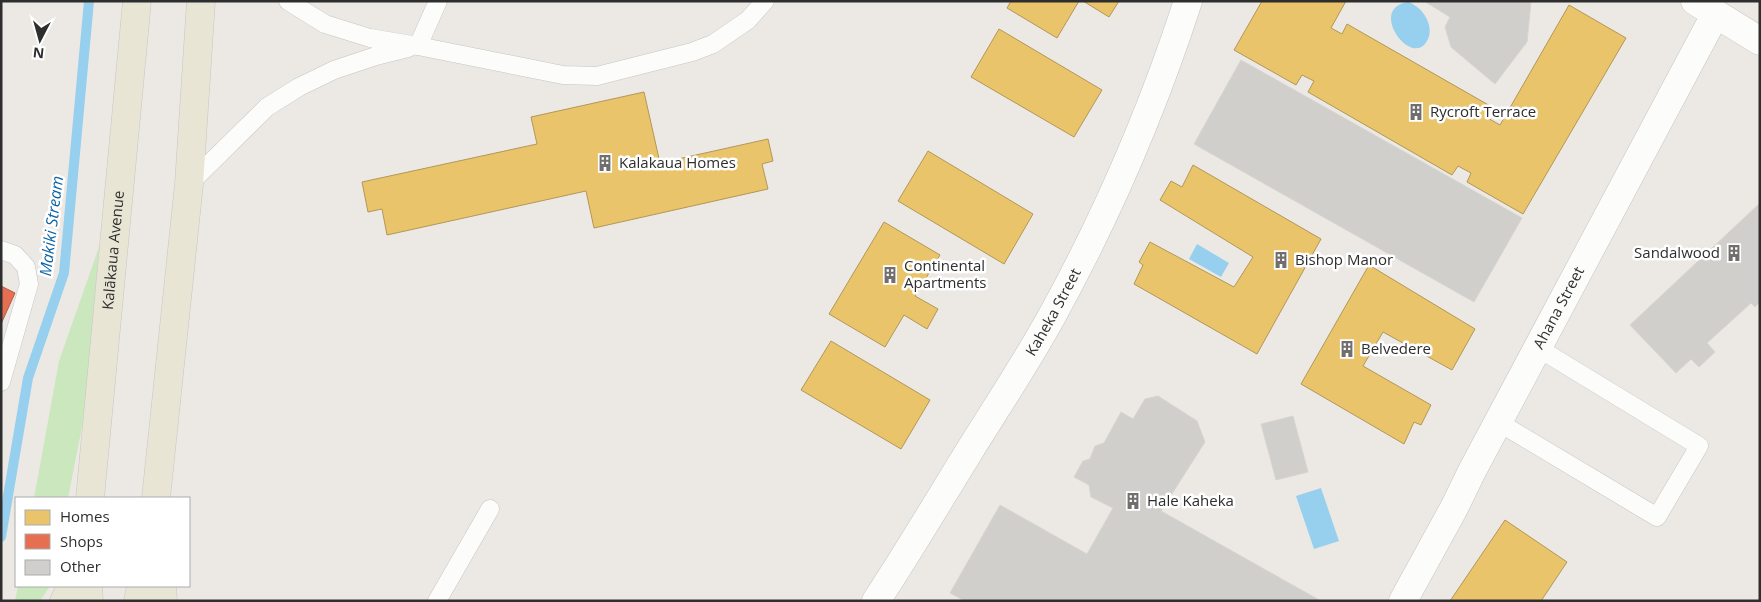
<svg xmlns="http://www.w3.org/2000/svg" width="1761" height="602" font-family="'Open Sans',sans-serif">
<style>
.green{fill:#cbe7bd}
.water{fill:#97d0ee}
.homes{fill:#e9c46a;stroke:#b19758}
.shops{fill:#e76f51;stroke:#b05c46}
.lines{fill:none;stroke-linecap:round;stroke-linejoin:round}
.stream{stroke:#97d0ee;stroke-width:10}
.building{fill:#d1cfcb;stroke:#d7d5d0}
.lane-casing{stroke:#c5c5c5;stroke-width:19}
.street-casing{stroke:#c5c5c5;stroke-width:29}
.secondary-casing{stroke:#c5c5c5;stroke-width:29}
.primary-casing{stroke:#c6c5c4;stroke-width:29}
.lane{stroke:#fcfcfb;stroke-width:18}
.street{stroke:#fcfcfb;stroke-width:28}
.secondary{stroke:#fcfcfb;stroke-width:28}
.primary{stroke:#e9e5d5;stroke-width:28}
.labels{text-anchor:middle;stroke-width:5;stroke-linejoin:round;paint-order:stroke}
.poi-label{font-size:15px;fill:#2e2e2e;stroke:#fff;text-anchor:start}
.street-label{font-size:15px;fill:#2e2e2e;stroke:#fff}
.water-label{font-size:16px;font-style:italic;fill:#0a64a6;stroke:#fff}
</style>
<rect width="100%" height="100%" fill="#ece9e4"/>
<!-- green -->
<path class="green" d="M99,247L90,366L82,427L68,498H34L59,361Z
M18,586H50L40,601H15Z"/>
<!-- water -->
<path class="water" d="M1408,2C1424,7 1438,30 1424,45C1407,62 1369,8 1408,2Z
M1197,244L1229,263L1221,277L1189,259Z
M1321,488L1339,541L1314,549L1296,496Z"/>
<!-- homes -->
<path class="homes" d="M1011,1H1079L1057,38L1007,8Z
M1083,1H1119L1109,17Z
M1262,1H1346L1331,28L1342,34L1347,24L1492,107L1486,117L1500,125L1569,5L1626,38L1523,214L1467,182L1471,173L1458,166L1452,175L1308,92L1314,81L1302,75L1296,85L1234,50Z
M999,29L1102,90L1074,137L971,77Z
M644,92L660,163L768,139L773,161L762,164L768,189L594,228L586,191L387,235L382,209L368,212L362,182L537,144L531,117Z
M928,151L1033,214L1004,264L898,201Z
M1193,165L1321,239L1257,354L1134,284L1143,265L1139,262L1150,242L1234,287L1253,257L1160,200L1171,181L1182,187Z
M884,222L940,255L915,296L938,309L927,329L904,315L885,347L829,314Z
M1369,265L1475,329L1452,370L1383,332L1363,366L1431,405L1421,425L1414,422L1404,444L1301,384Z
M831,341L930,400L901,449L801,390Z
M1505,520L1567,562L1541,601H1450Z"/>
<!-- shops -->
<path class="shops" d="M1,286L15,293L1,324Z"/>
<g class="lines">
<!-- stream -->
<path class="stream" d="M1,537L28,378L64,273L89,1"/>
</g>
<!-- building -->
<path class="building" d="M1424,1H1531L1527,42L1495,84L1451,47L1445,27L1450,17Z
M1241,60L1522,218L1474,302L1194,144Z
M1760,203V302L1755,307L1751,303L1707,343L1715,352L1699,367L1691,359L1676,373L1630,325Z
M1158,396L1197,421L1205,442L1161,511L1321,601H965L950,593L1000,505L1087,554L1113,508L1091,497L1089,485L1074,477L1083,461L1090,459L1095,446L1104,443L1121,412L1133,419L1145,399Z
M1293,416L1308,472L1276,480L1261,424Z"/>
<g class="lines">
<!-- lane casing -->
<g class="lane-casing">
<path id="lane" d="M288,1L325,24L370,38L418,46L563,75L597,76L692,52L713,44L748,20L765,1
M418,46L438,1
M189,184L267,107L299,87L334,70L376,56L408,48
M1,250L15,255L26,267L29,284L1,382
M1498,422L1657,517L1699,446L1538,348
M437,601L490,509"/>
</g>
<!-- street casing -->
<g class="street-casing">
<g id="street">
<path id="s1" d="M1403,601L1454,508L1472,471L1715,15"/>
</g>
</g>
<!-- secondary casing -->
<g class="secondary-casing">
<g id="secondary">
<path d="M1695,1L1760,41"/>
<path id="s2" d="M876,601C909,551 939,500 970,450C998,405 1028,360 1053,314C1108,214 1153,109 1188,1"/>
</g>
</g>
<!-- primary casing -->
<g class="primary-casing">
<g id="primary">
<path id="s3" d="M90,498L137,1"/>
<path d="M156,498L189,184L201,1"/>
<path d="M88,586L89,601"/>
<path d="M162,586L163,601"/>
<path d="M64,601L72,586"/>
<path d="M138,601L141,586"/>
</g>
</g>
<!-- lane -->
<use href="#lane" class="lane"/>
<!-- street -->
<use href="#street" class="street"/>
<!-- secondary -->
<use href="#secondary" class="secondary"/>
<!-- primary -->
<use href="#primary" class="primary"/>
</g>
<!-- icons -->
<defs>
<g id="building-bare" transform="scale(1.35)"><path d="M-4-6H4V6H1V3H-1V6H-4ZM-2.5-4.3h1.7v1.8h-1.7ZM.8-4.3h1.7v1.8H.8ZM-2.5-1h1.7V.8h-1.7ZM.8-1h1.7V.8H.8Z" fill="#706f6e" stroke="#fff" stroke-width="2.5" paint-order="stroke"/></g>
</defs>
<g fill-rule="evenodd">
<use href="#building-bare" x="1416" y="112"/>
<use href="#building-bare" x="605" y="163"/>
<use href="#building-bare" x="1734" y="253"/>
<use href="#building-bare" x="1281" y="260"/>
<use href="#building-bare" x="890" y="275"/>
<use href="#building-bare" x="1347" y="349"/>
<use href="#building-bare" x="1133" y="501"/>
</g>
<g class="labels">
<!-- poi labels -->
<g class="poi-label">
<text x="1430" y="117">Rycroft Terrace</text>
<text x="619" y="168">Kalakaua Homes</text>
<text x="1720" y="258" text-anchor="end">Sandalwood</text>
<text x="1295" y="265">Bishop Manor</text>
<text x="904" y="271">Continental<tspan x="904" dy="17">Apartments</tspan></text>
<text x="1361" y="354">Belvedere</text>
<text x="1147" y="506">Hale Kaheka</text>
</g>
<!-- street labels -->
<g class="street-label">
<text dy="5" stroke="none"><textPath href="#s3" startOffset="249">Kalākaua Avenue</textPath></text>
<text dy="5" stroke="none"><textPath href="#s1" startOffset="332">Ahana Street</textPath></text>
<text dy="5" stroke="none"><textPath href="#s2" startOffset="339">Kaheka Street</textPath></text>
</g>
<!-- water labels -->
<g class="water-label">
<text transform="translate(51 226) rotate(-83)" y="6">Makiki Stream</text>
</g>
</g>
<!-- border -->
<rect width="1761" height="602" fill="none" stroke="#2e2e2e" stroke-width="5"/>
<!-- legend -->
<rect x="15" y="497" width="175" height="90" fill="#ffffff" stroke="#ababab"/>
<rect x="25" y="510" width="25" height="15" fill="#e9c46a" stroke="#ababab"/>
<text x="60" y="522" font-size="15" fill="#2e2e2e">Homes</text>
<rect x="25" y="534" width="25" height="15" fill="#e76f51" stroke="#ababab"/>
<text x="60" y="547" font-size="15" fill="#2e2e2e">Shops</text>
<rect x="25" y="560" width="25" height="15" fill="#d1cfcb" stroke="#ababab"/>
<text x="60" y="572" font-size="15" fill="#2e2e2e">Other</text>
<!-- north arrow -->
<g transform="translate(40 40) rotate(186)" stroke="#ffffff" stroke-width="4" paint-order="stroke">
<path d="M0-4L9 19L0 12L-9 19Z" fill="#2e2e2e"/>
<text y="-8" font-size="14" font-weight="bold" text-anchor="middle" fill="#2e2e2e">N</text>
</g>
</svg>
